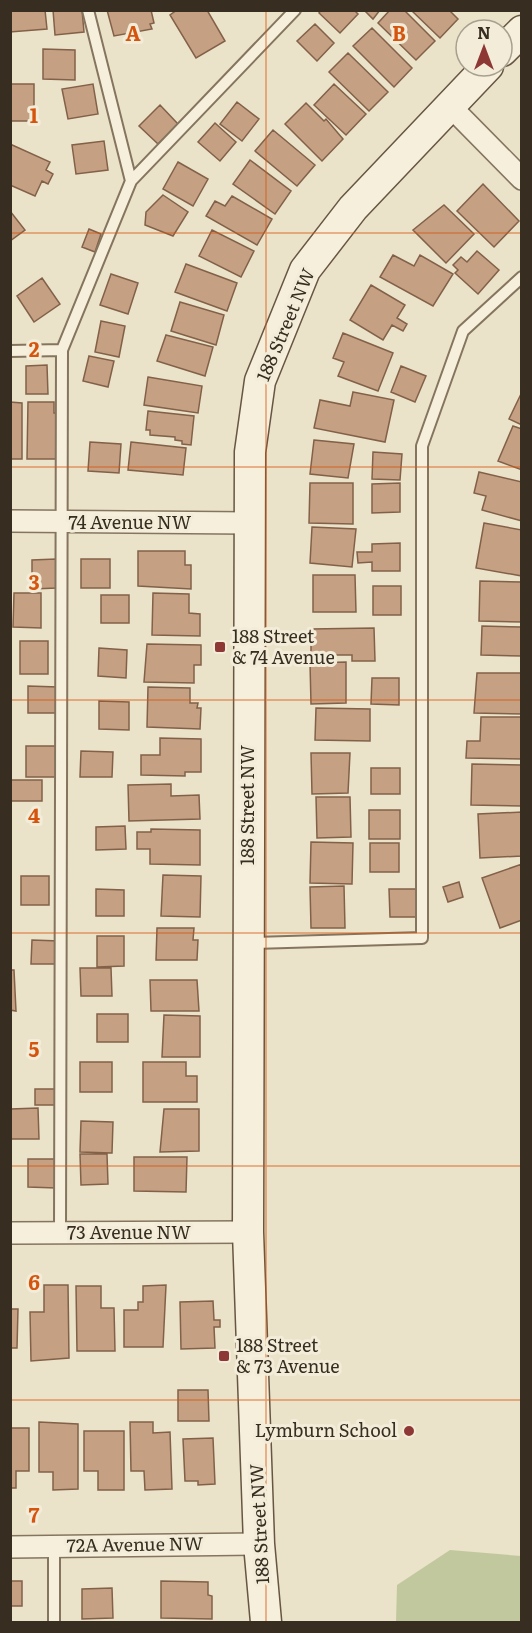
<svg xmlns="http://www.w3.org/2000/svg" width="532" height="1633" font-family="Literata,serif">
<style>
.green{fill:#c1c89e}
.building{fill:#c5a083;stroke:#826148;stroke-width:1.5}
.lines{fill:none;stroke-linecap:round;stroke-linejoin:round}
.lane-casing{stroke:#85755f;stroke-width:14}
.street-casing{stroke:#85755f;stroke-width:24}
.secondary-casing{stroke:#675642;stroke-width:33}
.lane{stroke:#f6efdc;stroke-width:10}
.street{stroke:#f6efdc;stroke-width:21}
.secondary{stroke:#f6efdc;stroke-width:30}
.grid{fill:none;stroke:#d6550e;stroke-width:1.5;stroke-opacity:0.55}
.poi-dot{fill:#8e3835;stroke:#f2ecd8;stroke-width:2}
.labels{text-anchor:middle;stroke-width:6;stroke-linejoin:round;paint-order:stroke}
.street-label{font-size:18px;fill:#372d21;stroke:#f2ecd8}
.poi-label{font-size:18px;fill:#372d21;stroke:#f2ecd8;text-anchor:start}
.grid-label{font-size:20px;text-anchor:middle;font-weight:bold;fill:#d6550e;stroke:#f2ecd8;stroke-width:6;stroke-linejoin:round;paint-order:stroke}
</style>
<rect width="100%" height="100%" fill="#eae2c9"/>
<!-- green -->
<path class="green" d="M450,1550L521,1556V1622H396L397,1585Z"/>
<!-- building -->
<path class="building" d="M10,10H45L47,29L10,32Z
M53,10H82L84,32L55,35Z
M107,10H151L154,23L150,24L152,29L114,36Z
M177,10H207L225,41L196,58L170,15Z
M321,10H354L358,14L340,33L319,13Z
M364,10H380L373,19Z
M390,10H404L435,41L416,60L378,23Z
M411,10H449L458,19L440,38Z
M315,24L334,43L317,61L297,41Z
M372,28L412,68L394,87L353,46Z
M43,49L75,50V80L43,79Z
M348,53L388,92L369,111L329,72Z
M10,84H34V121H10Z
M93,84L98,114L68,119L62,89Z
M334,84L366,114L346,135L314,105Z
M237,102L259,119L242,141L220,124Z
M306,103L324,121L326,119L343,139L322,161L285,124Z
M160,105L178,124L158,144L139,126Z
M215,123L236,142L220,161L198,142Z
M273,130L315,165L297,186L255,151Z
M104,141L108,170L76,174L72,145Z
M10,144L50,162L46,170L53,174L48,184L42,181L35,196L10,185Z
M250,160L291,191L275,214L233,184Z
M178,162L208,179L193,206L163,189Z
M483,184L519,221L494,247L457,211Z
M163,195L188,212L173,236L145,225L146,212Z
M232,196L272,219L257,245L206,216L215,201L225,206Z
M444,205L474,234L446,263L413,230Z
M10,211L25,230L10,241Z
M89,229L101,234L95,252L82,247Z
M212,230L254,251L241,277L199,256Z
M477,251L499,270L478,294L455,273L458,270L453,265L461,257L467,262Z
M393,255L414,266L420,255L453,274L433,306L380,277Z
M186,264L237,283L227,311L175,292Z
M111,274L138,283L128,314L100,305Z
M42,278L60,304L34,322L17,296Z
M371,285L405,305L397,318L407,324L403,331L392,325L383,340L350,320Z
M180,302L224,315L216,345L171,331Z
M101,321L125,326L119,357L95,352Z
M343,333L393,353L378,391L338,376L344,362L333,358Z
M166,335L213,347L205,376L157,361Z
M89,356L114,361L108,387L83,381Z
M47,365L48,394H26V366Z
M401,366L426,376L415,402L391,392Z
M148,377L202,386L198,413L144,405Z
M353,392L394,400L385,442L314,428L320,400L350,406Z
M521,394L522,395V425L509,419Z
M10,402L22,403V459H10Z
M28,402H54V413H57L56,459H27Z
M148,411L194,416L191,445L182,444V441L175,440V437L150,435V430H146Z
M513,426L522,429V470L498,461Z
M314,440L354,444L348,478L310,474Z
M90,442L121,444L119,473L88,471Z
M131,442L186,448L183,475L128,470Z
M373,452L402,454L400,480L372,479Z
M479,472L522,482V521L482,510L486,496L474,493Z
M310,483H353V524L309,523Z
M400,483V512L372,513V484Z
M484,523L522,530V576L476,568Z
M312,527L356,529L352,567L310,563Z
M400,543V571H372V562L358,563L357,552H372V544Z
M138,551H185V565H191V589L138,586Z
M56,559L57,588L32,589V560Z
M81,559H110V588H81Z
M313,575H355L356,612H313Z
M480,581L522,582V622L479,621Z
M373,586H401V615H373Z
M14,593H41V628L13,627Z
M153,593L189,594V613L200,614V636L152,635Z
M101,595H129V623H101Z
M482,626L522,627V656L481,655Z
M374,628L375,661H352V655H311V629Z
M20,641H48V674H20Z
M147,644L201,645V665H194V683L144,682Z
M99,648L127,650L126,678L98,676Z
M346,662V703L311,704L310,663Z
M477,673H522V714L474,713Z
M372,678H399V705L371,704Z
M28,686L58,687V713H28Z
M148,687L190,688V703H198L197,708H201L200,729L147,727Z
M99,701L129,702V730L99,729Z
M316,708L370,709V741L315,740Z
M481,717H522V759L466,758L467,741H480Z
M160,738L201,739V772H185V776L141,775V755H160Z
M26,746H58V777H26Z
M81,751L113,752L112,777H80Z
M311,753H350L348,793L312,794Z
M472,764L521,765L522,806L471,805Z
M371,768H400V794H371Z
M11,780H42V801H11Z
M171,784V796L199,795L200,819L129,821L128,785Z
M316,797H350L351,837L317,838Z
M369,810H400V839H369Z
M522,812V856L480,858L478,814Z
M125,826L126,849L96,850V827Z
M151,829L200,830V865L150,864V849H137V832H151Z
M311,842L353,843L352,884L310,883Z
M370,843H399V872H370Z
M522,864V920L500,928L482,878Z
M163,875L201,876L200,917L161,916Z
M21,876H49V905H21Z
M459,882L463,897L448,902L443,887Z
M344,886L345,928H311L310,887Z
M96,889L124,890V916H96Z
M389,889H416V917H390Z
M157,928H194L193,940H198L197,960H156Z
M97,936H124V966L97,967Z
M32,940L59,941L58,964H31Z
M80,968H111L112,996H81Z
M10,970H14L16,1011L10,1010Z
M150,980H197L199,1011H151Z
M97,1014H128V1042H97Z
M164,1015L200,1016V1057H162Z
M80,1062H112V1092H80Z
M143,1062H186V1076H197V1102H143Z
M35,1089H56V1105H35Z
M38,1108L39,1139H11V1109Z
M164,1109H199V1151L160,1152Z
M81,1121L113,1122L112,1153L80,1152Z
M80,1154H107L108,1184L81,1185Z
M134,1157H187L186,1192L134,1191Z
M28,1159H57L56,1188L28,1187Z
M44,1285H68L69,1358L31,1361L30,1312H44Z
M166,1285L163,1347H124V1310H138V1302H143V1286Z
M76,1286H101V1308H114L115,1351H77Z
M213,1301L214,1320H220V1327H214L215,1348L181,1349L180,1302Z
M10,1309H18L17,1348H10Z
M178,1390H208L209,1421H178Z
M39,1422L78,1424V1489L53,1490V1472H39Z
M130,1422H153V1433L170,1432L172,1489L145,1490L144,1471H131Z
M10,1428H29V1471H16V1488H10Z
M84,1431H124V1490H98V1471H84Z
M213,1438L215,1484L198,1485V1481H185L183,1439Z
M10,1581H22V1606H10Z
M161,1581L208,1582V1595L212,1596V1619L161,1618Z
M112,1588L113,1618L82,1619V1589Z"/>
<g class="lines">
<!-- lane casing -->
<g class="lane-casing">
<path id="lane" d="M88,10L131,181
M10,351L62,350
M252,943L422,938V446L463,331L522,277
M60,1233L62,350L131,181L295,10
M54,1622V1546"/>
</g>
<!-- street casing -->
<g class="street-casing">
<path id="street" d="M450,106L522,179
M10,521L249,523
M10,1233L248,1232
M10,1547L259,1544"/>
</g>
<!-- secondary casing -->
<g class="secondary-casing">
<path id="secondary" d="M502,51L522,31
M266,1622L259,1544L248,1232L250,452L260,381L305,270L353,208L488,66"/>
</g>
<!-- lane -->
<use href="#lane" class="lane"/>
<!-- street -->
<use href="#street" class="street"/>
<!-- secondary -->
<use href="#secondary" class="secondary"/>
</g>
<!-- grid -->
<path class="grid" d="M266,10V1622M10,233H522M10,467H522M10,700H522M10,933H522M10,1166H522M10,1400H522"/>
<!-- markers -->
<g class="poi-dot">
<rect x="214" y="641" width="12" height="12" rx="3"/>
<rect x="218" y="1350" width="12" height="12" rx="3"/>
<circle cx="409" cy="1431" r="6"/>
</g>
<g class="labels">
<!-- street labels -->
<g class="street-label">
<text transform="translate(286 325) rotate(-67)" y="6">188 Street NW</text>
<text x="130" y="529">74 Avenue NW</text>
<text transform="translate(248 805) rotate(-90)" y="6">188 Street NW</text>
<text x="129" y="1239">73 Avenue NW</text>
<text transform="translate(260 1524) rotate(-93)" y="6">188 Street NW</text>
<text transform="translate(135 1545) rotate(-1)" y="6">72A Avenue NW</text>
</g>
<!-- poi labels -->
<g class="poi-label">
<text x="232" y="643">188 Street<tspan x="232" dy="21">&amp; 74 Avenue</tspan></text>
<text x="236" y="1352">188 Street<tspan x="236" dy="21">&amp; 73 Avenue</tspan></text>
<text x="397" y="1437" text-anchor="end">Lymburn School</text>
</g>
</g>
<g class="grid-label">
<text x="133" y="41">A</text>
<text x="399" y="41">B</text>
<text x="34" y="123">1</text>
<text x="34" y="357">2</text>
<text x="34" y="590">3</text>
<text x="34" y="823">4</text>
<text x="34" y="1057">5</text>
<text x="34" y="1290">6</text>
<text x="34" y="1523">7</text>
</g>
<!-- border -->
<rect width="532" height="1633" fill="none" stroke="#372d21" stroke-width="24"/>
<!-- north arrow -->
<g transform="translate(484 48)"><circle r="28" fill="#f2ecd8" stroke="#a7a08f" stroke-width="1.5"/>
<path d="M0-4.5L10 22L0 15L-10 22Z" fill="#8e3835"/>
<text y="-9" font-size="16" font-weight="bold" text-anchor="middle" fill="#372d21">N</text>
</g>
</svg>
